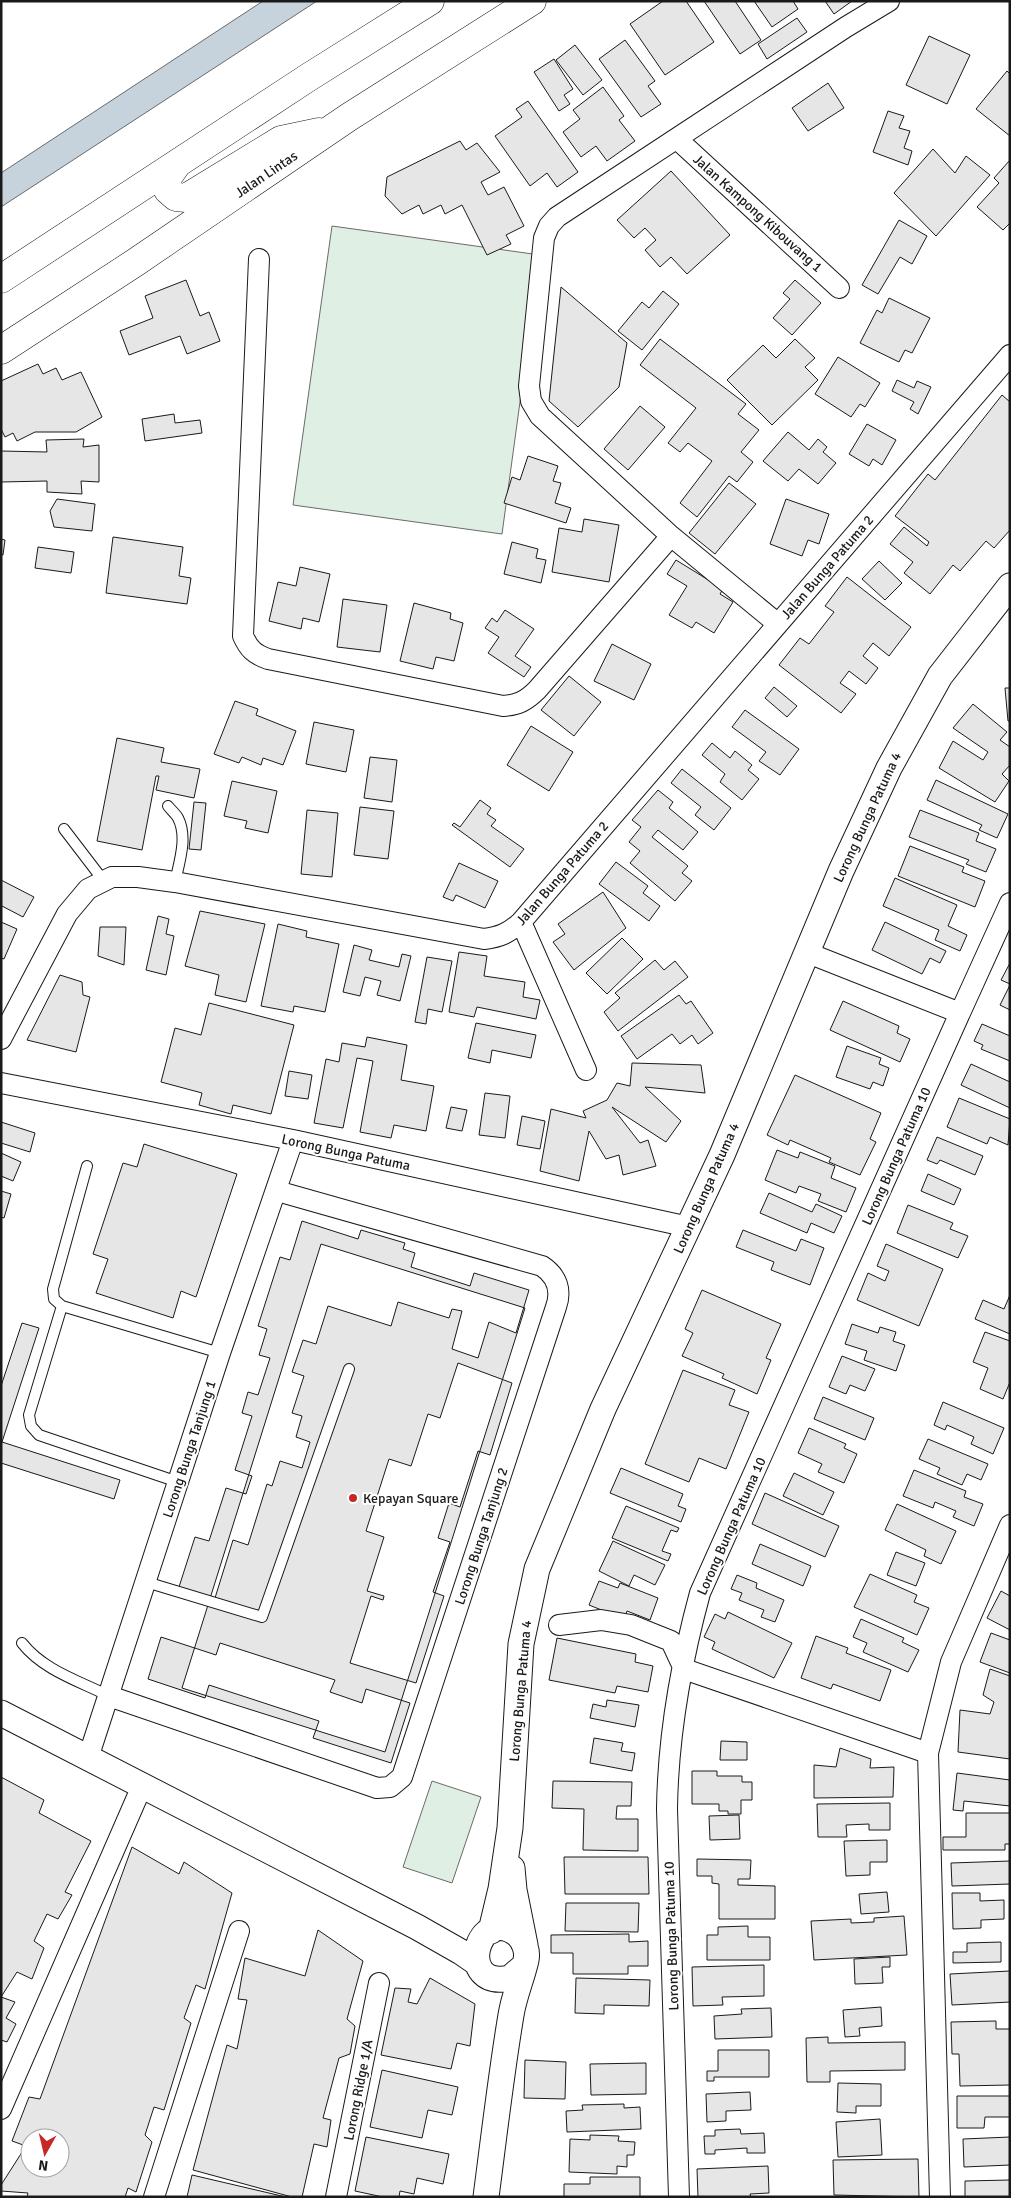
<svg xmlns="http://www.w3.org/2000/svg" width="1011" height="2198" font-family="Signika,sans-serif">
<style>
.green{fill:#e0efe3;stroke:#6a6a6a}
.water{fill:#c6d2dc;stroke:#6a6a6a}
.building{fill:#e6e6e6;stroke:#1a1a1a;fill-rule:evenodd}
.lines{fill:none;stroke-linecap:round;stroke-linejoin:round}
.service-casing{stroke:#1a1a1a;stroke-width:12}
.minor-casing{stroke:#1a1a1a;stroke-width:22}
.tertiary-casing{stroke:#1a1a1a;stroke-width:27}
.trunk-casing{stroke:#1a1a1a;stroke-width:29}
.service{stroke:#fff;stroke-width:10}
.minor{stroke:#fff;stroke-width:20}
.tertiary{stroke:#fff;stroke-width:25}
.trunk{stroke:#fff;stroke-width:28}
.poi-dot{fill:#c62828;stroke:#fff;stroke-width:2}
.labels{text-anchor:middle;stroke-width:4;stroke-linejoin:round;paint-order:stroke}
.street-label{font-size:14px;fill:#1a1a1a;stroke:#fff}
.poi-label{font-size:14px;fill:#1a1a1a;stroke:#fff;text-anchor:start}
</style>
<rect width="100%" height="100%" fill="#fff"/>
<!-- green -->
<path class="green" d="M332,226L540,255L502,534L293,505Z
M432,1781L481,1797L452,1883L403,1867Z"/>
<!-- water -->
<path class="water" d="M263,1H317L1,207V173Z"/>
<!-- building -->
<path class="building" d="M663,1H686L714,42L665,75L630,24Z
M704,1H735L761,40L740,54Z
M754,1H793L798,9L772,27Z
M825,1H852L834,14Z
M797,18L807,32L767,59L758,44Z
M929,36L970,55L947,104L906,85Z
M625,40L655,81L648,86L661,104L641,117L599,59Z
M575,45L602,80L583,95L556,60Z
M554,59L573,89L564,95L570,104L559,111L534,72Z
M1007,71L1010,74V136L976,109Z
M828,83L844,108L808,131L792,108Z
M603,87L624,116L619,120L635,141L607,161L596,146L581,157L563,132L580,119L573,110Z
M528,101L578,172L557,187L547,173L530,186L495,136L522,117L516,109Z
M888,111L904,116L899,128L910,131L904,148L912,151L908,165L873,152Z
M460,141L466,150L477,143L500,172L481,182L488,195L504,187L524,226L506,235L511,244L487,255L462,205L445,214L441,205L423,214L419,205L402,214L385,196L387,177Z
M933,149L955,173L966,156L990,175L936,236L894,193Z
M1010,160V223L1003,230L977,207L999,183L994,178Z
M671,171L730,235L687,274L671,257L660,267L645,250L656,240L645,228L634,238L617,220Z
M899,220L927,236L912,264L900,257L878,294L862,285Z
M186,280L200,316L209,312L220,341L187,354L180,336L129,355L120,331L153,318L145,296Z
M795,280L821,303L792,335L773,318L790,299L783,293Z
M561,287L627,343L619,387L578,427L549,401Z
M663,291L679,304L642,350L618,331L642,302L649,308Z
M889,298L930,318L912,353L905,350L899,362L860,343L877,310L882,313Z
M660,339L746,404L738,414L759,430L741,452L753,462L737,482L729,476L697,517L680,503L712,461L688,443L680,452L668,443L696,408L640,365Z
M795,339L815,358L805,367L818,380L772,425L727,380L763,345L776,358Z
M838,357L880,383L865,407L860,404L851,417L815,394Z
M38,364L43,374L56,368L62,380L81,372L102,417L76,432H35L17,441L13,433L5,437L1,429V381Z
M897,380L914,388L917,381L931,387L918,414L910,409L914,402L892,391Z
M1002,395L1010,402V530L994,548L986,541L960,571L953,565L930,594L904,573L913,562L890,544L904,527L927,546L929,542L895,516L928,474L935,480Z
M640,406L665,427L628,470L604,449Z
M174,414L175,423L200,420L202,433L145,441L142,419Z
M867,424L896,440L882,465L873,459L869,466L849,454Z
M788,432L809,450L818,439L827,447L823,452L836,463L818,484L799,469L788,481L763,461Z
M84,439L83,447L99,445V482L81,481L82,494L47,492V481L1,482V451L47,452L46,440Z
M528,456L558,466L553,481L561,483L555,503L571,508L566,523L504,503L512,477L520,480Z
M729,483L756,504L715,554L689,533Z
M57,499L95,504L92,531L54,527L50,511Z
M786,499L829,514L819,544L808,540L802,556L770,544Z
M584,519L619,525L609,582L552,572L559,528L582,532Z
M113,537L183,547L179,576L191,578L187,604L106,593Z
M1,539L5,540L3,555H1Z
M512,542L538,549L536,558L546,560L541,583L504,574Z
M38,547L74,552L71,573L35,568Z
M676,560L723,589L720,594L733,602L714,633L696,622L692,628L669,615L687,586L667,574Z
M879,561L902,583L885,600L862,579Z
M300,567L330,574L319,622L303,618L301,629L269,621L278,582L296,586Z
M847,577L911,627L889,656L873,643L863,656L878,668L866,684L849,671L840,683L856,694L841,713L779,665L800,638L809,644L834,612L825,606Z
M343,599L387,605L380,652L337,647Z
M414,603L451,613L450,619L463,623L454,661L436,657L433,669L400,661Z
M505,610L534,629L515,656L531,667L524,677L488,653L499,637L485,628L492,618L497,622Z
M612,644L651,664L634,700L594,681Z
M569,676L601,702L574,736L541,710Z
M774,687L797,706L787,717L765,698Z
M1005,688H1010V721H1008Z
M235,701L258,709L256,715L296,731L283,765L263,758L261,765L242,757L239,763L214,754Z
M973,704L1007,732L1000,740L1010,747V765L1002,774L1009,781L995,802L939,768L953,741L983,760L988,752L953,728Z
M745,710L799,749L780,775L759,761L766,752L732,727Z
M314,722L354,730L346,772L306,764Z
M531,726L573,752L549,791L507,765Z
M117,738L164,748L161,762L200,769L194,798L156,790L159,776H156L142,850L97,841Z
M712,743L730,758L735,751L752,765L748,770L759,779L742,800L720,782L725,774L702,755Z
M370,757L397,760L392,802L364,798Z
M682,769L731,808L714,830L695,815L701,807L671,783Z
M936,780L1008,814L997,838L979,830L982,825L927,800Z
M232,781L277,791L268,833L245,828L247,821L224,816Z
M658,790L673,802L669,808L698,832L683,850L658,830L652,837L688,866L682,873L692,881L675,901L630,863L640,851L629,842L641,827L632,820Z
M480,800L491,808L487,814L496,820L491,826L524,849L510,867L452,825L454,823L460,827Z
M194,802L206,803L201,850L189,849Z
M360,807L394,811L388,859L354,855Z
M307,810L338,813L332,877L301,874Z
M920,810L979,833L976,841L996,849L986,872L966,864L969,860L909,837Z
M910,846L964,867L962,872L985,881L975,907L898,876Z
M616,862L648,886L643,893L660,906L649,921L599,884Z
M459,863L498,881L485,908L456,895L453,901L443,897Z
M895,878L957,905L948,926L967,935L960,951L935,940L939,930L883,906Z
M1,880L34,897L23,917L2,906L1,908Z
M603,892L626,928L574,970L553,942L565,934L558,924Z
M200,911L265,924L246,1002L215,995L219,975L185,966Z
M158,916L169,919L166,934L174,936L166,975L146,970Z
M1,922L17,929L4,959L1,958Z
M885,922L946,951L940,963L930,958L922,974L872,950Z
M278,924L307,931L306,937L339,944L325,1012L294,1006L293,1012L261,1006Z
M100,927H126L124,965L98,956Z
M622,938L643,959L607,994L586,973Z
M354,945L372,950L369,960L399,967L402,954L411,956L400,1001L377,995L381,981L365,977L360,996L343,992Z
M459,952L487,956L484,976L525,982L523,997L540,1000L536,1019L477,1007L474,1017L449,1012Z
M427,957L452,961L442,1012L428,1009L426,1024L415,1022Z
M655,960L664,970L675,961L688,977L618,1031L604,1012L620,998L615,993Z
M1010,963V984L1001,980Z
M60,975L82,982L83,995L90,997L76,1052L27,1040Z
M1010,985V1010L1000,1005Z
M679,995L686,1004L691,1001L713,1033L698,1044L692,1035L680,1044L672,1034L637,1059L621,1036Z
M843,1001L899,1026L897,1033L910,1039L900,1062L830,1030Z
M209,1003L294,1025L271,1114L233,1105L231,1114L199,1105L202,1093L161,1082L175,1028L201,1035Z
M476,1023L536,1035L531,1058L492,1050L490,1063L468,1058Z
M982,1024L1010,1036V1061L981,1049L983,1045L974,1041Z
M367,1037L407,1045L401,1080L434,1086L426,1131L394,1125L391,1138L360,1132L373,1061L357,1058L343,1128L314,1123L326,1059L339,1062L342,1043L365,1047Z
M847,1046L881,1058L879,1064L889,1068L883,1086L873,1082L870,1089L836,1077Z
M632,1063L701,1065L705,1093L645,1087L681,1121L666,1142L612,1107L640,1143L648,1140L656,1166L623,1175L619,1155L606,1159L589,1131L579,1181L540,1171L551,1109L586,1118L583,1111L607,1100L617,1083L630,1086Z
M971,1064L1010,1082V1108L961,1085Z
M289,1071L312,1075L308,1099L285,1096Z
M795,1075L881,1113L870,1139L876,1142L860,1175L829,1162L831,1158L790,1140L788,1145L767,1135Z
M485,1093L510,1096L505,1138L479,1135Z
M959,1098L1010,1119L1008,1145L990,1137L987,1144L947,1127Z
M451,1107L467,1110L462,1131L446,1128Z
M522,1116L545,1121L540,1149L517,1145Z
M1,1122L35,1133L30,1152L1,1143Z
M937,1137L983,1156L975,1175L940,1160L937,1164L927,1160Z
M144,1144L237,1174L196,1297L181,1291L173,1318L96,1293L108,1259L93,1254L123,1163L137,1167Z
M777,1150L798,1158L800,1152L835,1166L831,1178L856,1188L846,1212L818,1201L821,1194L799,1186L796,1193L765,1180Z
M1,1153L21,1162L13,1181L1,1176Z
M928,1174L961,1189L954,1205L921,1191Z
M1,1191L11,1194L4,1218L1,1217Z
M769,1193L812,1212L816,1204L842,1216L834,1233L811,1223L807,1233L760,1213Z
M908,1205L953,1223L950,1229L968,1236L958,1258L897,1233Z
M302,1221L358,1239L361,1230L405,1243L403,1249L415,1253L411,1267L470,1286L474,1273L529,1290L516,1333L489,1322L478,1358L452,1349L462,1311L452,1309L449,1318L398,1302L391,1326L328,1306L316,1344L303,1340L292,1372L304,1376L292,1413L302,1416L296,1437L310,1442L302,1468L280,1461L272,1486L267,1484L248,1545L233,1540L215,1598L179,1587L195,1537L209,1541L226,1488L246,1494L252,1476L235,1470L252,1416L242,1413L248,1392L258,1395L270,1358L259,1355L267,1329L258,1326L280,1257L290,1260Z
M743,1230L796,1251L801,1239L824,1248L810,1285L771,1270L774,1262L736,1247Z
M321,1244L525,1308L385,1752L182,1688Z
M886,1244L943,1269L919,1326L857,1300L868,1273L885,1281L889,1271L877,1266Z
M702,1290L781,1324L766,1358L771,1360L757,1394L722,1378L724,1374L682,1356L693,1333L685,1329Z
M1010,1295V1334L975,1319L983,1300L1004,1309Z
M22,1323L39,1328L2,1442L120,1480L114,1499L1,1463V1386Z
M852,1324L878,1333L880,1327L896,1332L893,1341L905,1345L896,1371L864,1360L867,1351L845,1344Z
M985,1332L1010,1341V1382L1003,1399L980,1389L988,1368L973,1362Z
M842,1356L875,1369L865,1391L850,1385L846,1394L829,1387Z
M458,1363L512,1383L490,1455L478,1451L460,1507L449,1503L438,1538L450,1542L433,1592L444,1596L416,1683L350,1663L371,1596L383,1600L384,1596L367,1591L384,1537L366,1531L389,1459L411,1466L428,1414L440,1418Z
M683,1370L735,1390L729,1405L749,1412L726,1469L699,1458L689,1482L645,1464Z
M823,1397L874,1418L865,1440L814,1419Z
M943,1402L1004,1428L993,1454L971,1444L974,1437L947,1425L945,1430L934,1425Z
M809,1428L846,1444L844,1448L857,1454L844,1483L818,1472L822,1464L798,1453Z
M928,1439L988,1464L981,1480L967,1474L962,1485L937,1474L940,1468L919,1459Z
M621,1468L683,1494L678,1506L686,1509L681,1522L610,1493Z
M914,1470L966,1491L964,1497L983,1504L974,1526L953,1517L956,1511L935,1502L933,1508L903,1496Z
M794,1473L834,1492L823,1515L783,1496Z
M765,1493L839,1526L825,1557L752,1524Z
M897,1504L956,1531L941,1564L924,1556L926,1550L885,1530Z
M626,1506L679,1528L677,1532L671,1530L662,1551L671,1554L668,1561L612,1538Z
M613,1541L665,1565L655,1585L634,1575L629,1586L599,1571Z
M760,1544L811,1566L803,1586L752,1564Z
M896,1552L925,1563L916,1586L887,1575Z
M870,1574L917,1595L914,1602L929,1608L917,1635L854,1607Z
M737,1575L757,1583L756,1588L784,1600L775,1622L761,1617L764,1610L739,1600L742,1593L731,1589Z
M599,1581L618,1588L620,1583L658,1598L650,1620L627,1611L624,1619L589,1605Z
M1001,1591L1010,1596V1630L987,1618Z
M728,1612L792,1643L774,1678L712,1649L715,1642L704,1637L715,1614L725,1619Z
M861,1619L904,1638L902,1642L919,1650L908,1672L863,1652L867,1643L853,1637Z
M991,1633L1010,1640V1673L980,1662Z
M816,1636L848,1648L846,1653L891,1670L880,1701L833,1684L831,1689L801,1678Z
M161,1637L216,1655L220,1643L335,1680L330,1692L362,1703L366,1689L410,1703L391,1763L313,1738L319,1721L209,1685L205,1698L148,1679Z
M557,1638L636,1654L635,1662L653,1666L648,1692L617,1686L615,1693L549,1680Z
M990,1669L1010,1676V1759L958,1752L960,1710L990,1714L994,1702L983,1695Z
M607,1700L639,1705L635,1727L590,1718L593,1704L606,1707Z
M594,1738L623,1743L621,1751L635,1753L632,1771L590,1763Z
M721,1741L747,1742V1760H720Z
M840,1748L871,1759L870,1768L894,1767L893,1797L814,1798V1765L836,1767Z
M692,1771H717V1776H742V1782H752V1800H741V1814H728V1811H719V1804H692Z
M957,1773L1010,1780V1806L964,1801L963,1811L953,1810Z
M1,1777L44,1800L39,1813L91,1841L65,1892L72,1895L58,1919L47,1914L34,1941L44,1948L32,1979L17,1972L1,1997L15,2002L6,2018L16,2024L7,2042L1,2040Z
M553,1781L632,1782L631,1806H617L616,1819H638V1851L583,1850L584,1809L552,1808Z
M890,1803V1830H869V1824L846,1825L847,1837H818L817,1804Z
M966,1813H1010V1844H1005V1850H943V1837H966Z
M739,1815L740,1839L710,1840L709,1816Z
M887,1840V1862H870V1875L846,1876L844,1841Z
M132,1847L179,1874L184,1862L232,1893L205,1989L196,1985L184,2018L191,2023L164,2110L154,2107L145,2135L152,2142L136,2192L128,2188L125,2197H27L28,2193L1,2191V2185L26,2146L12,2141L29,2097L40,2099ZM30,2138H60V2168H30Z
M564,1857H648L649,1894H565Z
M697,1859L751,1860L750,1879H738V1885L775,1886V1919H719V1884L712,1883V1876H697Z
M1010,1861V1884L952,1886L951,1863Z
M887,1892L889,1912L861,1914L859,1894Z
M952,1893H980V1901L1004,1900V1919L981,1920V1928L953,1929Z
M566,1903H639L638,1932L565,1931Z
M904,1916L907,1955L814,1960L811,1921L851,1919V1923L874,1922V1918Z
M748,1926V1937H770V1960H707V1935H718V1927Z
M318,1930L363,1961L347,2019L355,2026L350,2054L339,2058L323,2118L331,2120L327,2147L314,2144L302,2197H292L193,2170L227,2045L237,2049L247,2000L238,1999L245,1958L305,1976Z
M629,1934V1942L648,1941V1966H628V1974H573V1953H551V1935Z
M1001,1942V1962L953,1963V1952H967V1943Z
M890,1957V1967H882L883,1983L855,1984L854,1959Z
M764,1965V1996L722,1997L723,2005L693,2006L692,1967Z
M1010,1971V2002L952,2005L950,1974Z
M430,1978L475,2004L470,2046L457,2043L451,2069L381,2055L395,1988L411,1989L408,2002L417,2004Z
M576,1978L650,1980L649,2006L604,2005V2014L575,2013Z
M881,2007L882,2026L859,2028L860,2036L845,2037L843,2010Z
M771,2008L772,2037L715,2039L714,2016L742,2014L741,2009Z
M996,2021V2029H1010V2085L960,2086L959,2054H952L951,2022Z
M828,2037V2043L905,2042V2070L830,2071V2082H807L806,2038Z
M718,2050H769V2077H714V2081H707V2071H718Z
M525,2060L566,2062L565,2099L524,2098Z
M646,2063V2094L591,2095L590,2064Z
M382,2070L458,2087L452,2115L428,2110L422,2138L370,2127Z
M838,2083L881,2084V2106H856V2113L837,2112Z
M750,2092L751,2110L726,2111V2121L707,2122L706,2094Z
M957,2096H1010V2117H985L984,2128H957Z
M624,2104V2108L640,2107L641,2129L567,2132L566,2111L583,2110L582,2105Z
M880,2119L882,2155L838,2157L836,2122Z
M740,2129L741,2134L764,2133L765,2153H747V2148L715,2150V2154H705L704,2136H715V2130Z
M590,2135L619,2136L618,2141L635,2142L634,2155H627V2167L617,2166V2174L569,2172L570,2139L590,2140Z
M366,2137L449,2154L443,2184L417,2178L414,2194L400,2191L399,2197H383L355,2191Z
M1010,2137V2165L964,2167L963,2139Z
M918,2159L919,2197L834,2195L833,2160Z
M768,2166L769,2193L750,2194L751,2197H698L697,2169Z
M192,2175L286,2197H187Z
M590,2177H640V2197H564V2184H590Z
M1010,2180V2197H965V2181Z"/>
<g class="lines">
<!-- service casing -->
<g class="service-casing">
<path id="service" d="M168,806C171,810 176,814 178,818C188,837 179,863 175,882
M64,829L103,880
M87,1166L53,1289L54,1299L62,1306L220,1353
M62,1306L29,1415L31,1426L39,1435L178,1482
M146,1582L262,1617L349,1369
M22,1643C43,1670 79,1681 109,1696"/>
</g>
<!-- minor casing -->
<g class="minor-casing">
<path id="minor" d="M677,139L839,288
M259,259L243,636C249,649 254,654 268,659L503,706C518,705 526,701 537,690L671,536
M778,624L671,536L540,416L531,401L529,386L544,238L549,226L557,217L846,27L889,1
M521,922L586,1070
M960,1013L1010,903
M1,1039L67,914L88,889L112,877H138L175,882L484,939C500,937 509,933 521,922L1010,355
M1,1083L293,1140L689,1227
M559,1625L601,1620L631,1625L671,1641L684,1669L928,1753
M109,1696L377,1788L390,1787L402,1777L556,1307C562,1290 557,1276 542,1266L277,1191
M88,1758L220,1353L293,1140
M1,2109L142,1786
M154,2197L239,1931
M336,2197L379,1983
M679,2197L667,1809C668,1737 681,1663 700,1593L960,1013L808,953
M940,2197L928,1753L951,1662L1010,1525"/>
</g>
<!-- tertiary casing -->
<g class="tertiary-casing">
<path id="tertiary" d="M1,1713L417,1927L461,1952L477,1963
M512,1868L514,1890L525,1945
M491,1931L501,1889L510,1828L521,1644L537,1569L603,1409L722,1155L841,871L889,768L940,676L1010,586
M486,2197C494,2136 501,2075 511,2015C514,1996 522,1978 526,1960C528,1951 524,1941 518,1935C477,1902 454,1990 510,1978L524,1966"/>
</g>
<!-- trunk casing -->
<g class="trunk-casing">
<path id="trunk" d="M177,164L167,178L168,190L176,197L186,198L281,140L319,132
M1,279L309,77L430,1
M1,350L136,262L349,117L532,1"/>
</g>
<!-- service -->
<use href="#service" class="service"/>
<!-- minor -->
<use href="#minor" class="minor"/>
<!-- tertiary -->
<use href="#tertiary" class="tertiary"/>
<!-- trunk -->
<use href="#trunk" class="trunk"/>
</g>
<!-- markers -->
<circle class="poi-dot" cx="353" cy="1498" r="5"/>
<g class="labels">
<!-- street labels -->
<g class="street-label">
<text transform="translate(266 174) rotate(-34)" y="5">Jalan Lintas</text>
<text transform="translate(758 213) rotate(42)" y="5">Jalan Kampong Kibouvang 1</text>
<text transform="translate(827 567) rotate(-49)" y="5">Jalan Bunga Patuma 2</text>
<text transform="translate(867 817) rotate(-65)" y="5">Lorong Bunga Patuma 4</text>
<text transform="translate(562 873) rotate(-49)" y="5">Jalan Bunga Patuma 2</text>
<text transform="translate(346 1152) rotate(12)" y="5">Lorong Bunga Patuma</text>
<text transform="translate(896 1156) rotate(-66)" y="5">Lorong Bunga Patuma 10</text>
<text transform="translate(706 1188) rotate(-66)" y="5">Lorong Bunga Patuma 4</text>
<text transform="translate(189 1449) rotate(-72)" y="5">Lorong Bunga Tanjung 1</text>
<text transform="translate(731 1526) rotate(-66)" y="5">Lorong Bunga Patuma 10</text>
<text transform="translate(481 1536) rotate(-72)" y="5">Lorong Bunga Tanjung 2</text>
<text transform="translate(520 1691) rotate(-85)" y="5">Lorong Bunga Patuma 4</text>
<text transform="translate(671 1936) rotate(-92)" y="5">Lorong Bunga Patuma 10</text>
<text transform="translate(358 2090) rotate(-79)" y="5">Lorong Ridge 1/A</text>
</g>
<!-- poi labels -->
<g class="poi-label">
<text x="363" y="1503">Kepayan Square</text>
</g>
</g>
<!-- border -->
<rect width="1011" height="2198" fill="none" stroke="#1a1a1a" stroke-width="5"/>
<!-- north arrow -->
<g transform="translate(45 2153) rotate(188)"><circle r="24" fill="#ffffff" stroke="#a3a3a3"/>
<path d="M0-4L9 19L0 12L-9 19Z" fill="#c62828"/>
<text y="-8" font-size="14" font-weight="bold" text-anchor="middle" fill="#1a1a1a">N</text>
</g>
</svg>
